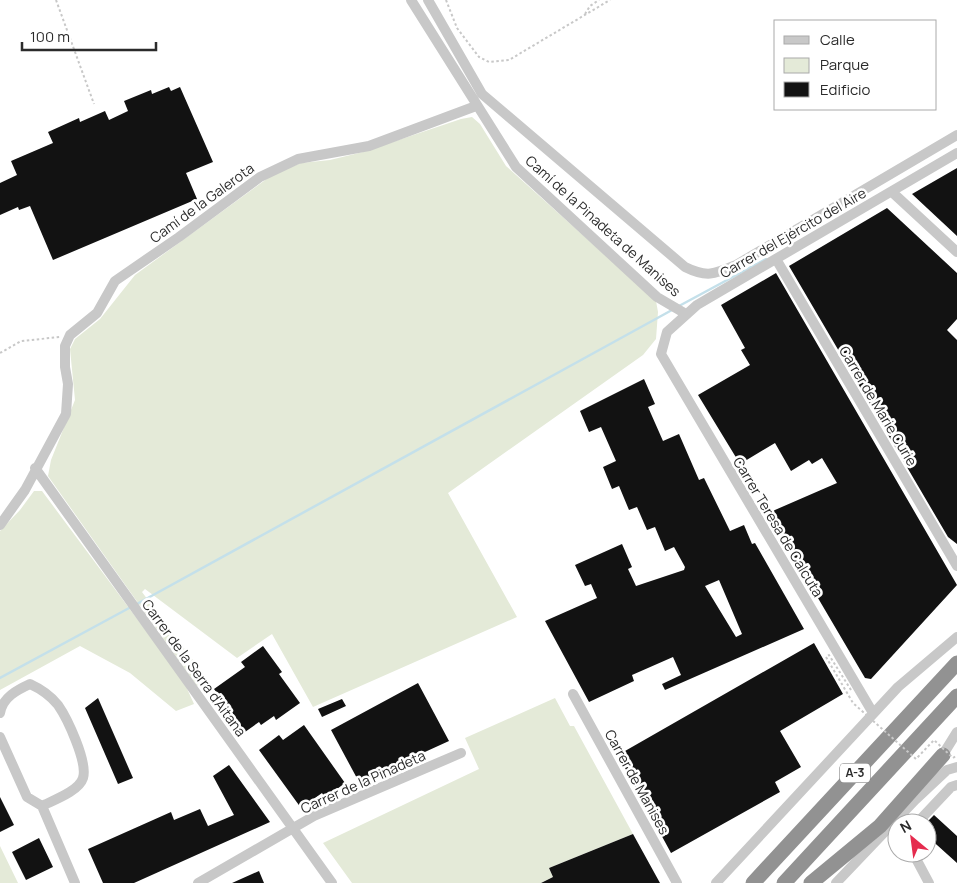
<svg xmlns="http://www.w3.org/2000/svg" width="957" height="883" font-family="Manrope,sans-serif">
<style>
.green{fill:#e4ead8}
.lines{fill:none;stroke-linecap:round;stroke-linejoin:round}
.stream{stroke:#c4e0ea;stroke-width:2.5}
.building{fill:#121212;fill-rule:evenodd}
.path{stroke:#c8c8c8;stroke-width:2;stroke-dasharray:2.5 2.5;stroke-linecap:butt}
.minor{stroke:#c8c8c8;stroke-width:10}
.highway{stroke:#929292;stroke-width:15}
.path-bridge{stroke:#c8c8c8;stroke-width:2;stroke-dasharray:2.5 2.5;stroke-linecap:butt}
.labels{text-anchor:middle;stroke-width:5;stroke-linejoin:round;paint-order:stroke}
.shield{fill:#fff;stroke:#6b6b6b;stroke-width:1}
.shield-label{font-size:12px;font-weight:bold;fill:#2b2b2b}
.street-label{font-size:14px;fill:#2b2b2b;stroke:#fff}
</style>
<rect width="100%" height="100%" fill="#fff"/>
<!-- green -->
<path class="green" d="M472,117L480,124L506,166L656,301L658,312L656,339L643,355L448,493L517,617L313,707L272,634L237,658L145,589L142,592L207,679L197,686L48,476L51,460L75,400L70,349L75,339L100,319L135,275L272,175L301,163L330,160L363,152L461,119Z
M34,491H42L184,682L194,704L176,711L130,673L80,646L0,690V531L20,510Z
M555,698L570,726H574L633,834L549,868L553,877L541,883H352L323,843L479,769L465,738Z
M0,846L18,883H0Z"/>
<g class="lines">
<!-- stream -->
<path class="stream" d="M679,306L766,259
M135,605L672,310
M0,678L131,607"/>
</g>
<!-- building -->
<path class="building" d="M169,87L171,91L180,87L213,162L186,173L197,199L53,260L30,206L19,210L18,207L0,215V183L17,175L11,161L53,143L48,132L79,118L80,122L105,111L109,120L128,111L124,101L151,90L152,94Z
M957,168V236L912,194Z
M887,208L957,273V319L947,330L957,340V544L948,537L789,266Z
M776,273L957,585L871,679L865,678L768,513L837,483L822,458L812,464L809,460L791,471L775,443L740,464L698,395L750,365L741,350L745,348L721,305Z
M644,379L655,404L648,407L663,441L679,434L699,480L704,478L730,531L744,525L752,544L755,543L804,629L665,690L662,684L681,675L673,657L632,675L634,681L589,702L545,621L597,598L591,584L585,586L575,565L622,544L632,567L628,569L636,586L684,570L685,567L674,547L665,551L655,527L647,530L637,507L629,510L619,486L612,489L603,467L616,461L601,427L589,432L580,411ZM719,580L742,634L736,637L705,586Z
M814,643L843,694L780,731L801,767L775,782L780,792L671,853L618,755Z
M263,646L282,672L279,674L300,703L276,720L274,716L261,725L259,722L245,732L214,689L245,667L241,662Z
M418,683L449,741L359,782L331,730Z
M98,698L133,778L118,784L85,708Z
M342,699L346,706L322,717L318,709Z
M304,725L345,783L325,798L322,793L301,808L259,750L279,735L283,740Z
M229,765L270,822L134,883H103L88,849L171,812L174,820L200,809L208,826L234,815L213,776Z
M0,797L14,825L0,832Z
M934,815L957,836V863L927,836V822Z
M633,834L660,883H541L553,877L549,868Z
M39,838L53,867L26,880L12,852Z
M259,871L264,883H232Z"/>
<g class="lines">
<!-- path -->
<path class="path" d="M56,0L94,104
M446,0L457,28L479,57L489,62L509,60L610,0
M585,14L590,6L599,0
M0,353L21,341L60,337"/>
<!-- minor -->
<path class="minor" d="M411,0L516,167L657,297L686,314
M428,0L482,94L685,267C707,278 715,274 736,265L957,135
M892,192L957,252
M776,259L957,566
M35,468L332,883
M0,525L25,490L66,414L68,384L65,367V346L70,335L97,313L115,281L179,237L260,177L298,159L369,146L476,106
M573,694L677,883
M0,713C3,697 17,690 30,684C41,689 50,695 58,705C67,718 88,762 83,778C79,791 54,800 42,806
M873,713L661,354L667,332L697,305L957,153
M0,737L27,797L42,806L75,883
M939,761L957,732
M917,823L951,787L957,785
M913,853L929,883
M198,883L314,816L461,753
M716,883L898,687L957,637
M836,883L915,800L947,770L957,767"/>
<!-- highway -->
<path class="highway" d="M753,883L957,663
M784,883L957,696
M811,883L880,826L943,755"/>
<!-- path-bridge -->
<path class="path-bridge" d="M851,690L829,655L826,657L853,703L916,759L934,740L953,758L957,755"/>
</g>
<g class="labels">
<!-- shield labels -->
<rect class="shield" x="840" y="763.5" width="30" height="19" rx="4"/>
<g class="shield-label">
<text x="855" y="777">A-3</text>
</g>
<!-- street labels -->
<g class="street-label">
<text transform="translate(202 203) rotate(-36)" y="5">Camí de la Galerota</text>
<text transform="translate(603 226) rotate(42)" y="5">Camí de la Pinadeta de Manises</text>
<text transform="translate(793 233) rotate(-30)" y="5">Carrer del Ejército del Aire</text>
<text transform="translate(878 406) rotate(59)" y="5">Carrer de Marie Curie</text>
<text transform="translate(778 527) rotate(59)" y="5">Carrer Teresa de Calcuta</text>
<text transform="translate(194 668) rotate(54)" y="5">Carrer de la Serra d'Aitana</text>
<text transform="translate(363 782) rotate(-24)" y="5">Carrer de la Pinadeta</text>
<text transform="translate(637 782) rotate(61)" y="5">Carrer de Manises</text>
</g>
</g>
<!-- legend -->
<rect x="774" y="20" width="162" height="90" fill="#ffffff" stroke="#aaaaaa"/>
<rect x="784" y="36" width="25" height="8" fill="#c8c8c8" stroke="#aaaaaa"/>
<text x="820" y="45" font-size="15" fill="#2b2b2b">Calle</text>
<rect x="784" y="58" width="25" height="15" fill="#e4ead8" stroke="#aaaaaa"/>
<text x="820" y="70" font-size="15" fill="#2b2b2b">Parque</text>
<rect x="784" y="82" width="25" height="15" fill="#121212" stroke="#aaaaaa"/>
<text x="820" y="95" font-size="15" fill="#2b2b2b">Edificio</text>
<!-- north arrow -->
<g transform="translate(912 838) rotate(331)"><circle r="24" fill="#ffffff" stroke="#aaaaaa"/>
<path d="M0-4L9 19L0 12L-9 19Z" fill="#e52b4e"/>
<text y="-8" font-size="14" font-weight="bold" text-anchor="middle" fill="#2b2b2b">N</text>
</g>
<!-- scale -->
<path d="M22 42v8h134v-8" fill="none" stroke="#2b2b2b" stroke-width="2.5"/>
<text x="30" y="42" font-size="15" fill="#2b2b2b" stroke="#ffffff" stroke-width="4" paint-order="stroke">100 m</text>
</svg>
